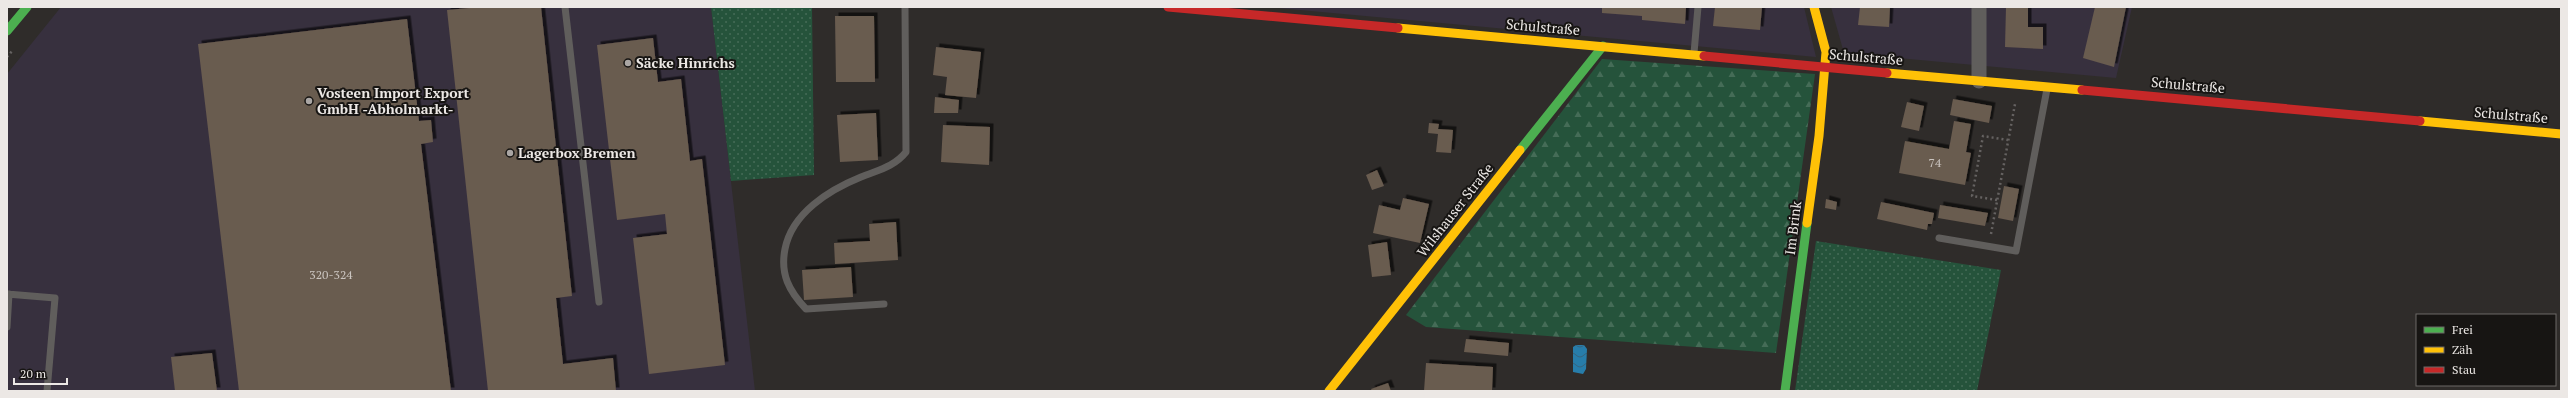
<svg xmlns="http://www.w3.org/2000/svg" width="2568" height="398" font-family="'PT Serif',serif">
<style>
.commercial{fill:#37303e}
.grass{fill:url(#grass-dots)}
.forest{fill:url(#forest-firs)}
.water{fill:url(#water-waves)}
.building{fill:#695b4f;filter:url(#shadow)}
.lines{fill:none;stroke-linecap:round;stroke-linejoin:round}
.path{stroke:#656261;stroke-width:2.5;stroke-dasharray:2 3;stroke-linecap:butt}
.lane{stroke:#605e5c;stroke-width:7}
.street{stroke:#605e5c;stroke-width:15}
.fast{stroke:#4caf50;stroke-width:9}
.slow{stroke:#ffc107;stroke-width:9}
.jam{stroke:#c62828;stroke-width:9}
.poi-dot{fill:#aaa6a4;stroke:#171513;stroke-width:1.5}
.labels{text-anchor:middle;stroke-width:4;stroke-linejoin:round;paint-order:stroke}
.number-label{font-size:12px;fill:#cbc5c0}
.street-label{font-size:14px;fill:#ece8e5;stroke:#171513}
.poi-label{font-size:14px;font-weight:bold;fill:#ece8e5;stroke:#171513;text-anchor:start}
</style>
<defs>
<pattern id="grass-dots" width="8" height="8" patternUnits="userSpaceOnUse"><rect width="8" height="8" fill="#25533b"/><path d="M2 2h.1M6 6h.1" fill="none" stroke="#456c57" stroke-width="1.8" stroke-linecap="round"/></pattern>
<pattern id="forest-firs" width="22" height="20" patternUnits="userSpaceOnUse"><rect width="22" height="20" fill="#25533b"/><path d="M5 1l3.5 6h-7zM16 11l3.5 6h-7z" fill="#456c57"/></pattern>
<pattern id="water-waves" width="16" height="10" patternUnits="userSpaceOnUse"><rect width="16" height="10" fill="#277daa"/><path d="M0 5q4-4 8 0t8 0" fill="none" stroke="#35647d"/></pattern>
<filter id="shadow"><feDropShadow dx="3.5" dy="-3.5" stdDeviation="0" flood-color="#0009"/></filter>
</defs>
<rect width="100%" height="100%" fill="#2f2c2a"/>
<!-- commercial -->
<path class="commercial" d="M61,7H711L755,391H7V74Z
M1266,7H1804L1816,57Z
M1831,7H2132L2116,78L1844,53Z"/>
<!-- grass -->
<path class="grass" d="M711,7H812L814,175L731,181Z
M1816,241L2001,270L1977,391H1795Z"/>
<!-- forest -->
<path class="forest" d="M1602,59L1815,74L1776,353L1426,327L1406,315Z"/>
<!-- water -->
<path class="water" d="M1576,345H1584L1587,349L1586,369L1583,374L1573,372V347Z"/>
<!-- building -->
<path class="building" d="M480,7H541L572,296L556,298L563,364L613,358L616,391H488L447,10Z
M1602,7H1686L1685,24L1642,20V16L1602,13Z
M1715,7H1762L1760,30L1713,26Z
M1860,7H1890L1889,27L1858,25Z
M2006,7H2028V27H2043V49L2005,47Z
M2095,7H2126L2114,67L2083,58Z
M835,16H874L875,82H836Z
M407,19L419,121L431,120L433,142L421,144L451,391H239L198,44Z
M653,38L658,82L681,79L690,161L702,159L725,365L649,374L633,238L667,234L665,214L617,220L597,45Z
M936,47L981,52L976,98L945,95L947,77L933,75Z
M935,97L959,100L958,113H934Z
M1953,99L1992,106L1989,123L1950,115Z
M1907,102L1924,106L1919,131L1901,127Z
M876,113L878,160L840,162L837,115Z
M1954,121L1971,124L1966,152L1971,153L1965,185L1899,173L1905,141L1949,149Z
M1429,123L1439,124L1438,129L1453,130L1451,153L1436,152L1438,134L1428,133Z
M943,125L990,127L989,165L941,162Z
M1377,170L1384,186L1372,190L1366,175Z
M2004,186L2019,189L2013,221L1998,218Z
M1403,198L1429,204L1420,243L1373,233L1379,205L1400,210Z
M1826,199L1837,202L1836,210L1825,208Z
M1881,202L1934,213L1932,224H1928L1927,230L1877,219Z
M1940,205L1988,213L1985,226L1938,218Z
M896,222L898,260L835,264L834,243L870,241L869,224Z
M1387,242L1391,275L1372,277L1368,245Z
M851,267L853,297L804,300L802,270Z
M1466,339L1509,343L1508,356L1464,352Z
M212,353L217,391H175L171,357Z
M1426,363L1493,367L1492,391H1424Z
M1388,383L1391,391H1372L1371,389Z"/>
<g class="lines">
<!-- path -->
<path class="path" d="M7,57L13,50
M1997,200L1972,196L1983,136L2008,140
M1991,234L2015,104"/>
<!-- lane -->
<path class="lane" d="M565,7L599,302
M1694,53L1698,7
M1939,238L2016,251L2047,89
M7,294L55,298L47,391
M884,304L806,309C789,291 780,274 785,249C792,213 829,190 861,177C878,170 894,167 906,152L905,7
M7,327L9,294"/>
<!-- street -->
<path class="street" d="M1979,81V7"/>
<!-- fast -->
<path class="fast" d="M7,31L27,7
M1520,150L1603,46
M1785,391L1807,223"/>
<!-- slow -->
<path class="slow" d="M1398,28L1704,56
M1887,73L2082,90
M2420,121L2561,134
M1807,223L1819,136L1826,52L1814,7
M1329,391L1520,150"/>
<!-- jam -->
<path class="jam" d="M1168,7L1398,28
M1704,56L1887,73
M2082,90L2420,121"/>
</g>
<!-- markers -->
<g class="poi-dot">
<circle cx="628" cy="63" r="4"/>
<circle cx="309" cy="101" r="4"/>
<circle cx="510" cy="153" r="4"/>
</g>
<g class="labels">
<!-- number labels -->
<g class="number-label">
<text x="1935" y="167">74</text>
<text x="331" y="279">320-324</text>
</g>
<!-- street labels -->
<g class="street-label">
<text transform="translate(1543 27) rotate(5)" y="5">Schulstraße</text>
<text transform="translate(1866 57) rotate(5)" y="5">Schulstraße</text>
<text transform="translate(2188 85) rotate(5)" y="5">Schulstraße</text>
<text transform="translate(2511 115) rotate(5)" y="5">Schulstraße</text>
<text transform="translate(1455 210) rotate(-52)" y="5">Wilshauser Straße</text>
<text transform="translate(1793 228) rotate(-83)" y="5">Im Brink</text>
</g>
<!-- poi labels -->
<g class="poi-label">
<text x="636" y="68">Säcke Hinrichs</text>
<text x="317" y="98">Vosteen Import Export<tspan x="317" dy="16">GmbH -Abholmarkt-</tspan></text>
<text x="518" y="158">Lagerbox Bremen</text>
</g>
</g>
<!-- border -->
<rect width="2568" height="398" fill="none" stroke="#ece8e5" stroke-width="16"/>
<!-- legend -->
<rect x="2416" y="314" width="140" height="72" fill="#171513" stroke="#6c6967"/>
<rect x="2424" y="327" width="20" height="6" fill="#4caf50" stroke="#6c6967"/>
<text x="2452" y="334" font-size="12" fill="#ece8e5">Frei</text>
<rect x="2424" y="347" width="20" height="6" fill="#ffc107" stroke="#6c6967"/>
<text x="2452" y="354" font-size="12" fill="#ece8e5">Zäh</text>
<rect x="2424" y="367" width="20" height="6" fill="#c62828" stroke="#6c6967"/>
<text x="2452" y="374" font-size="12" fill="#ece8e5">Stau</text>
<!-- scale -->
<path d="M14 378v6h53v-6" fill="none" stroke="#ece8e5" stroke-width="2"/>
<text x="20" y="378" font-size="12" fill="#ece8e5" stroke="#171513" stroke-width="3" paint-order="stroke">20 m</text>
</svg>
